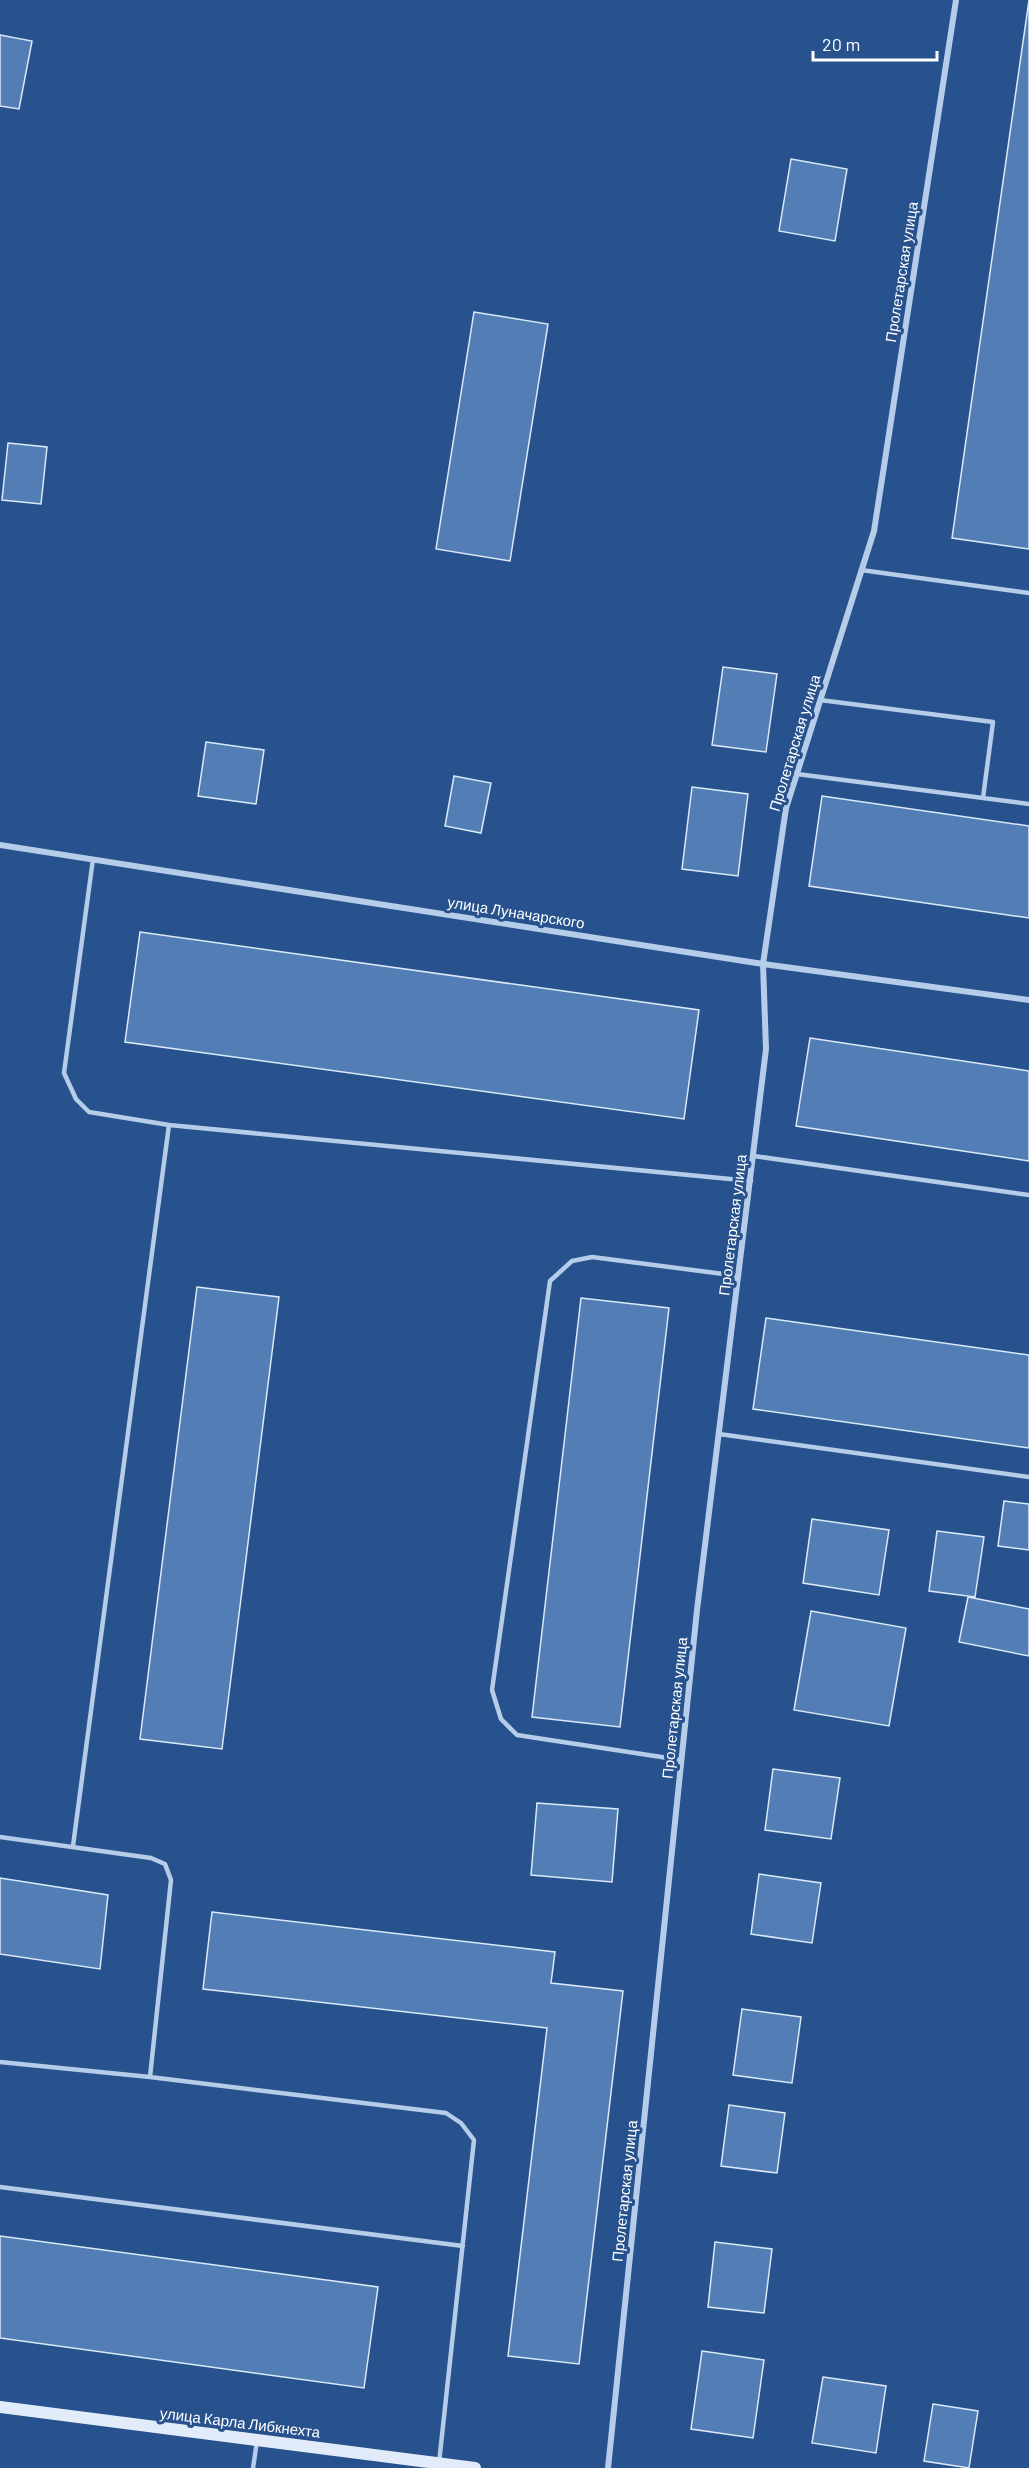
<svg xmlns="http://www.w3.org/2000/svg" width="1029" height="2468" font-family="Barlow,sans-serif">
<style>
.building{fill:#537eb5;stroke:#dae8f8;stroke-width:1.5}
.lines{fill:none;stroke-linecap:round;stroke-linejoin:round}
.lane{stroke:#b6cdea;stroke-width:4.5}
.street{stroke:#b6cdea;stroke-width:6}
.secondary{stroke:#e1ebf9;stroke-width:12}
.labels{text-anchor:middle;stroke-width:6;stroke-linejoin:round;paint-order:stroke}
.street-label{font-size:15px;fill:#fff;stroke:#27528d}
</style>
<rect width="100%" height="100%" fill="#27528d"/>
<!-- building -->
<path class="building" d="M1029,0V549L952,538Z
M0,35L32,41L19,109L0,106Z
M791,159L847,169L835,241L779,231Z
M474,312L548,324L510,561L436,549Z
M8,443L47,447L41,504L2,500Z
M723,667L777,674L766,752L712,745Z
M206,742L264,750L256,804L198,796Z
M454,776L491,783L481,833L445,826Z
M692,787L748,794L738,876L682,869Z
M822,796L1029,826V918L809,886Z
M140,932L699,1010L684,1119L125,1042Z
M810,1038L1029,1071V1161L796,1126Z
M197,1287L279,1297L222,1749L140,1739Z
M581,1298L669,1308L620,1727L532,1717Z
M766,1318L1029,1355V1448L753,1409Z
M1004,1501L1029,1504V1550L998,1546Z
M812,1519L889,1530L879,1595L803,1583Z
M937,1531L984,1537L975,1597L929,1591Z
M968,1597L1029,1609V1656L959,1642Z
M811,1611L906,1628L889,1726L794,1710Z
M773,1769L840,1778L831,1839L765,1830Z
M537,1803L618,1809L612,1882L531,1875Z
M759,1874L821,1883L812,1943L751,1934Z
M0,1878L108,1895L100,1969L0,1954Z
M212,1912L555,1952L551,1983L623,1991L579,2364L508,2356L547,2028L203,1989Z
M742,2009L801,2017L792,2083L733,2075Z
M729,2105L785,2113L777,2173L721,2166Z
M0,2236L378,2287L364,2388L0,2338Z
M715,2242L772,2249L764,2313L708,2307Z
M702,2351L764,2360L753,2438L691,2429Z
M823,2377L886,2386L876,2453L812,2443Z
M933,2404L978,2411L969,2468L924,2461Z"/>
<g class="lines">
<!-- lane -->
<path class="lane" d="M861,570L1029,593
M820,700L993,722L983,798
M797,774L1029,804
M93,859L64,1073L76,1099L89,1112L169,1125L751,1181
M754,1156L1029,1195
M719,1434L1029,1477
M681,1760L517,1735L501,1719L492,1690L550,1281L572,1261L592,1257L739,1276
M0,1837L151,1858L165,1864L171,1880L150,2077
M73,1846L169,1125
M0,2062L150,2077L446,2113L461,2123L474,2140L439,2463
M0,2187L463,2246
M253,2468L257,2441"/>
<!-- street -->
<path class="street" d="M0,845L763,964L1029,1000
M608,2468L697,1610L766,1049L763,964L786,808L874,531L956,0"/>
<!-- secondary -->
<path class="secondary" d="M0,2407L475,2468"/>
</g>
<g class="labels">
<!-- street labels -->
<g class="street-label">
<text transform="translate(902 272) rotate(-81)" y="5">Пролетарская улица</text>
<text transform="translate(795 743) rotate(-73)" y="5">Пролетарская улица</text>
<text transform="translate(516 913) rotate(9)" y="5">улица Луначарского</text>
<text transform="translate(733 1225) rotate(-83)" y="5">Пролетарская улица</text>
<text transform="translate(675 1708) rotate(-84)" y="5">Пролетарская улица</text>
<text transform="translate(625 2191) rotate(-84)" y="5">Пролетарская улица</text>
<text transform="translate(240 2423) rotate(7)" y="5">улица Карла Либкнехта</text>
</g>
</g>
<!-- scale -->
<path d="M813 51v9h124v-9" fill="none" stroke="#ffffff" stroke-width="3"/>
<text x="822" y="51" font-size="18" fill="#ffffff" stroke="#27528d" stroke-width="4.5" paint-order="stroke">20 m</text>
</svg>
